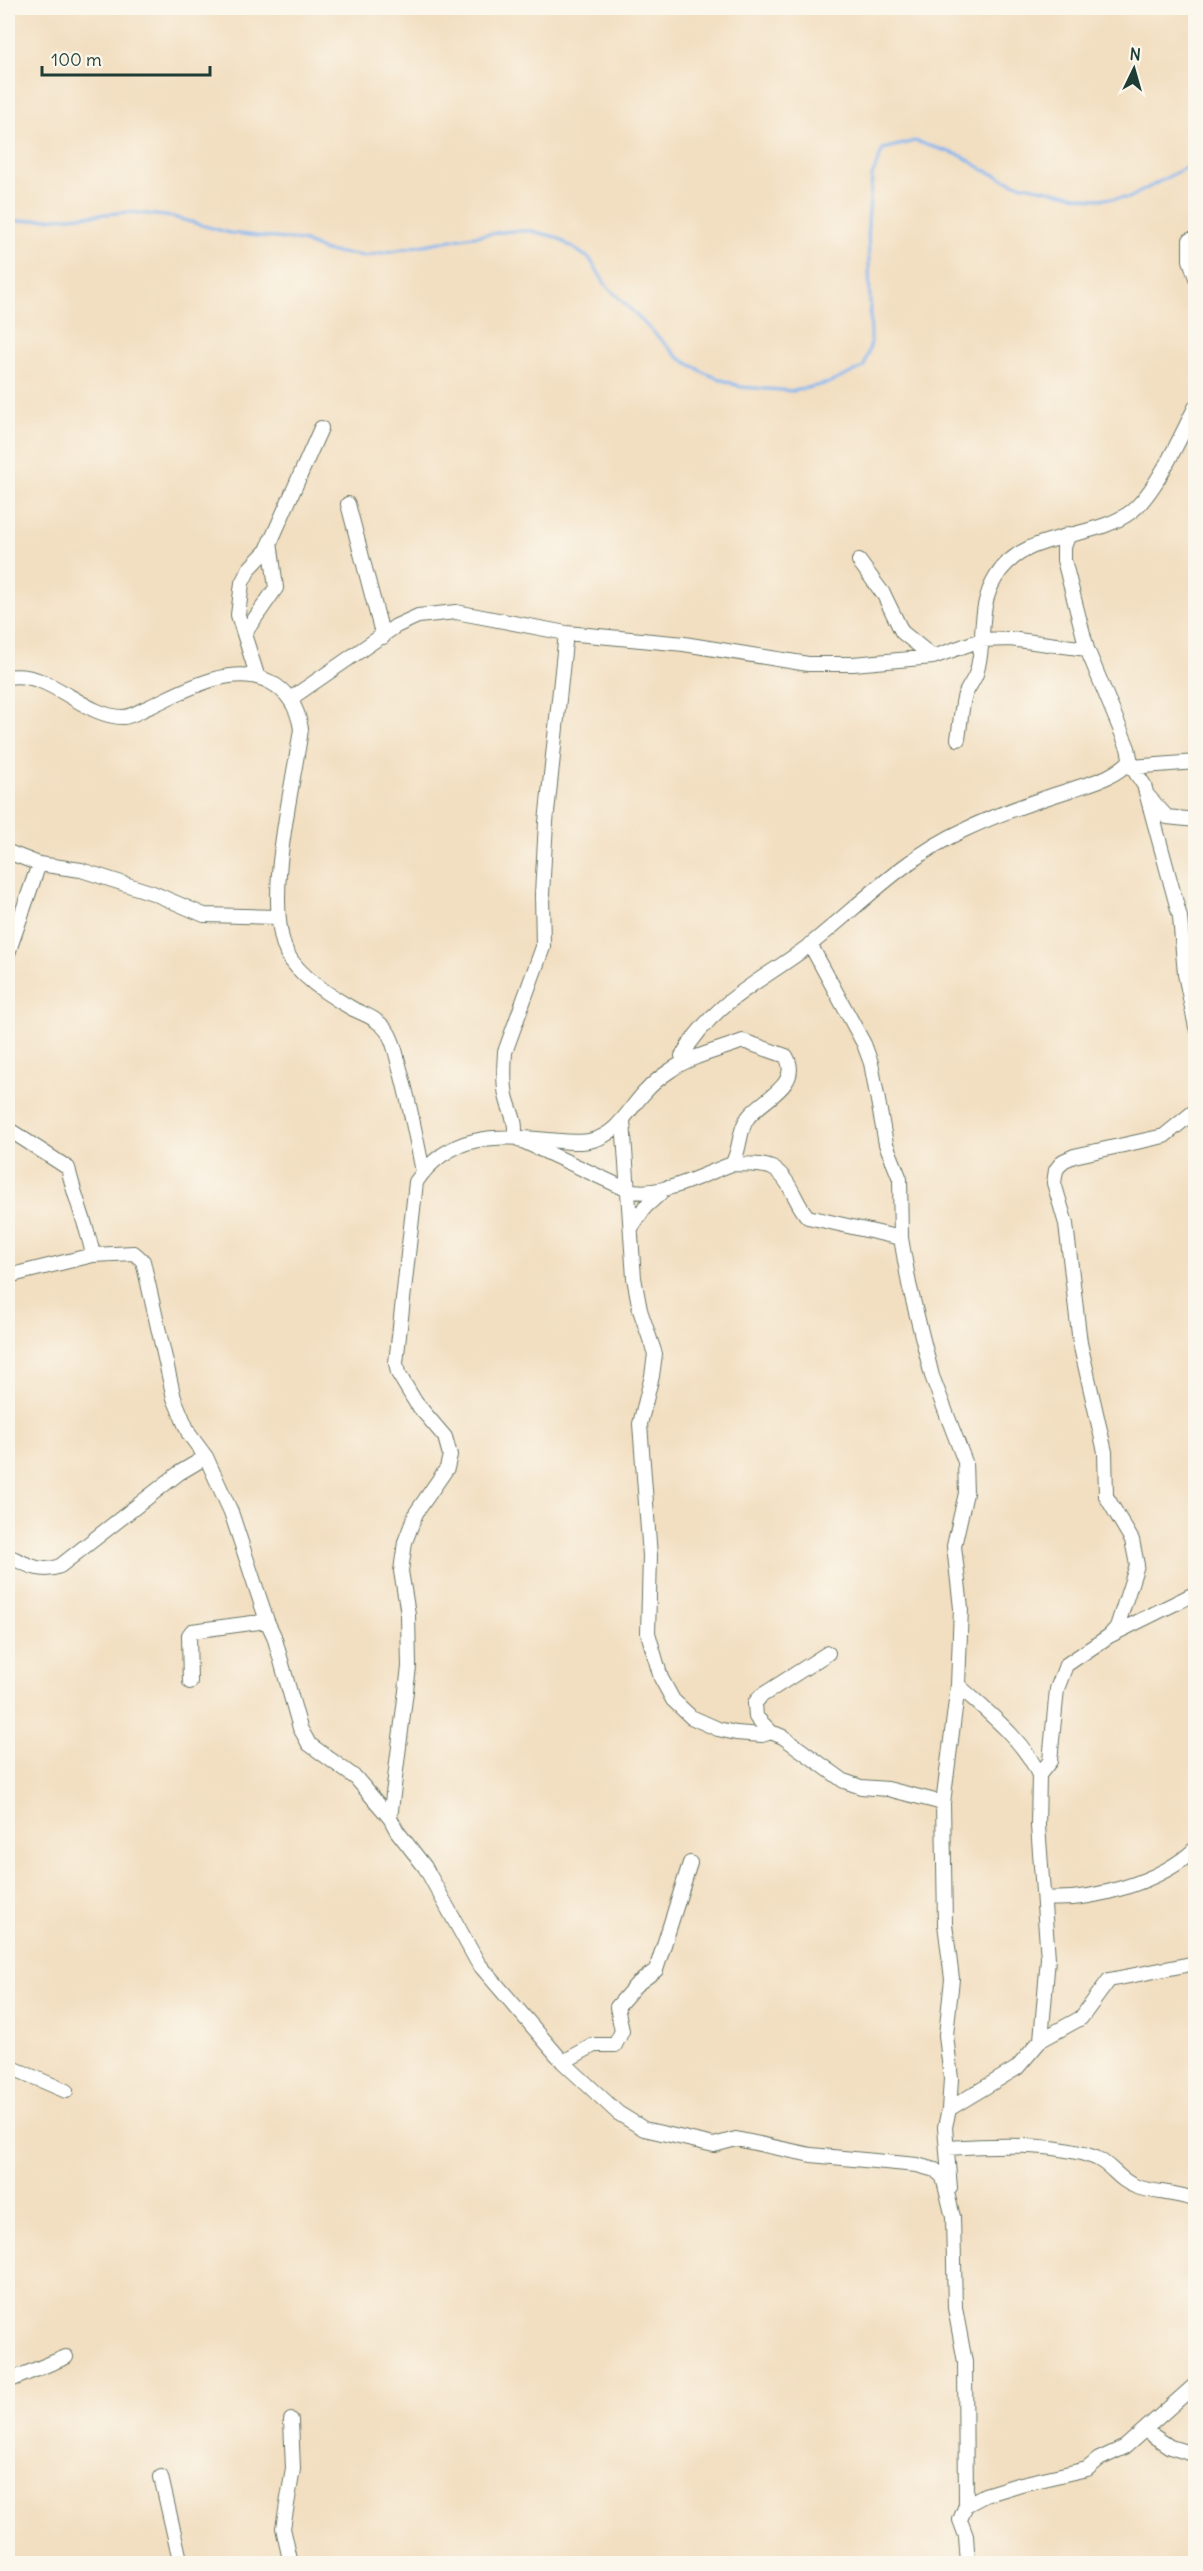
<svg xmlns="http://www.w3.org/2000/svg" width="1203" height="2571" font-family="Delius,sans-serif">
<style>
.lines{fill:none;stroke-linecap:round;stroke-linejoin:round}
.stream{stroke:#82b4ef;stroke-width:3}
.street-casing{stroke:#697565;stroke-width:16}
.street{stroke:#fff;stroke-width:14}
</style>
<rect width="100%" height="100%" fill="#fbf7ec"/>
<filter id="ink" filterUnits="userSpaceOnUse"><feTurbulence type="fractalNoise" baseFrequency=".0167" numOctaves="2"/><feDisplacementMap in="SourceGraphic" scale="12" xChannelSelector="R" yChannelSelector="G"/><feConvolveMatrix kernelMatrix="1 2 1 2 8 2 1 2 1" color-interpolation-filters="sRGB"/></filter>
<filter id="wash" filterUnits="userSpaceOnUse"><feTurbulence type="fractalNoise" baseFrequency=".008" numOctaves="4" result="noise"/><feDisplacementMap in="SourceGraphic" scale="24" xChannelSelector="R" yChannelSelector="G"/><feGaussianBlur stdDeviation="1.35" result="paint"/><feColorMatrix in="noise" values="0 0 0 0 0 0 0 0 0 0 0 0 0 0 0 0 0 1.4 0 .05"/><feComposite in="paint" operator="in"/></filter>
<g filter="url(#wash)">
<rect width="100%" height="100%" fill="#f2dec0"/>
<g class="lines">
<!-- stream -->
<path class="stream" d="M8,222L130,212L173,217L230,233L302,241L325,251L365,256L467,237L511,231H532L556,237L590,259L606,285L679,358L707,374L741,387L793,391L829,383L864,367L871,343L868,223L872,176L883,149L915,141L962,156L984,170L1014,183L1093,199L1129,198L1196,162"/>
</g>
</g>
<g filter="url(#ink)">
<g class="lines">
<!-- street casing -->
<g class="street-casing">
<path id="street" d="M1190,240V260L1196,278
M348,504L383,637
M1069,534L1064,547V560L1087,649L1128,748L1132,767L1144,785L1180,917L1185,974L1196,1027
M859,561L884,595L902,632L933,657
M244,634L276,588L270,541
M257,675L238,615L242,583L249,569L267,550L321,428
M8,677C51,670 83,717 123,717C131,717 141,710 149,707C184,691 232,662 270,682C289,692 298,709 301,729C293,789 266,890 284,946C292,972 330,996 353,1009C366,1015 378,1019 387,1031C394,1041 396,1054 399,1065C409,1101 416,1136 423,1172
M290,699L396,626L418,616L456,612L566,633L684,644L808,664H853L933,657L981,640L1010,639L1087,649
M958,739C960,726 961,711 964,698C966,690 973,682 976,674C987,641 976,609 996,577C1025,529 1092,542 1132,511C1157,491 1181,435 1196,406
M1132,767L1196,762
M1148,796L1167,817L1196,820
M8,852L39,864L81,870L153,893L204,915L278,917
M810,944L864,1044L871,1063L886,1144L900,1179L901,1238L909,1284L932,1376L965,1462L966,1493L954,1546L961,1608L958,1685C986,1711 1024,1740 1039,1775
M8,953L39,864
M682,1056C714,1000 763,981 811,944C861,904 905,857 964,830C998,814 1035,801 1070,790C1093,782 1112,779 1130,761
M623,1121L634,1278L640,1310L655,1354L652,1376L640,1424L650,1556L648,1633L661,1678L673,1700L691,1717L718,1729L736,1733L762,1735L771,1732
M8,1129L68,1168C75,1199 87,1225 93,1255
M514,1137C518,1121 509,1111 506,1095C503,1081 504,1066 505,1052L543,947L542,894L546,822L566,633
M732,1164C766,1165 777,1161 793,1193C798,1202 801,1210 808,1217L901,1238
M631,1228L645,1207L666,1188
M8,1276L93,1255L134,1253L143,1261L174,1398L189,1434L206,1457L231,1512L267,1621L274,1636L300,1728L309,1744L356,1778L390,1818L397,1831L425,1867L478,1963L563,2062L618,2113L644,2129L714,2145L736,2139L811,2155L917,2165L935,2170L943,2177L953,2217L955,2308L965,2362L966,2505L960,2520L966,2536L968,2564
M8,1556C26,1564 41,1574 60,1566L179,1473L206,1457
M1110,1635L1117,1627L1137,1565L1132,1540L1106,1496L1105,1452L1080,1343L1066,1224L1054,1183L1056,1170L1063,1161L1074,1156L1164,1136L1196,1110
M828,1653L761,1696L755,1703L756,1717L771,1732L783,1737L844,1781L861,1787L888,1789L943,1803
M190,1682L189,1635L192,1631L267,1621
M390,1818L409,1667L408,1614L401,1571L405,1542L416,1513L447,1468L450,1455L445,1437L416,1403L398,1373L396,1363L416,1182C449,1133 496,1135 548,1140C562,1141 579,1144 593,1140C619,1133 629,1108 646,1091C653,1083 662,1076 671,1070C691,1056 720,1050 743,1041L786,1056C803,1086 759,1100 747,1119C738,1132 741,1150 732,1164C701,1175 661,1198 628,1190L514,1137
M1044,1898C1091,1902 1162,1882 1196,1848
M1041,2040L1081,2018L1109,1980L1196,1963
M563,2062L594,2045H615L622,2031L617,2007L636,1985L656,1970L690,1863
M8,2066L66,2091
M949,2109L951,2079L946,2035L952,1979L945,1924L943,1803L958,1685
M948,2148C991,2145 1055,2142 1096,2158C1112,2165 1119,2181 1137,2187C1156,2193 1176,2192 1196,2200
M950,2188L945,2127L949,2109L1017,2068L1041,2040L1048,1958L1038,1826L1039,1775L1050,1761L1057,1689L1066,1665L1109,1636L1196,1593
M8,2381L66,2357
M1146,2431L1170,2447L1196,2455
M161,2477L181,2564
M966,2505L985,2495L1021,2484L1087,2469L1099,2459L1125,2447L1196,2384
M291,2564L283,2528L293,2469L291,2420"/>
</g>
<!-- street -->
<use href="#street" class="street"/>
</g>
</g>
<!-- margin -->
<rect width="1203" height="2571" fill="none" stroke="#fbf7ec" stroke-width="30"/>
<!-- north arrow -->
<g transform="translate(1134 69) rotate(5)" stroke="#fbf7ec" stroke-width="4.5" paint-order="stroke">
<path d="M0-4.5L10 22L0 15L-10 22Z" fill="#1f3d34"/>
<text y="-9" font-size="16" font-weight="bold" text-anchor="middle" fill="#1f3d34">N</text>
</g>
<!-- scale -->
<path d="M42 66v9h168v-9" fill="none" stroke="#1f3d34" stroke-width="3"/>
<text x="51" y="66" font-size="18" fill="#1f3d34" stroke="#fbf7ec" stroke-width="4.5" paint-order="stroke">100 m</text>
</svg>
